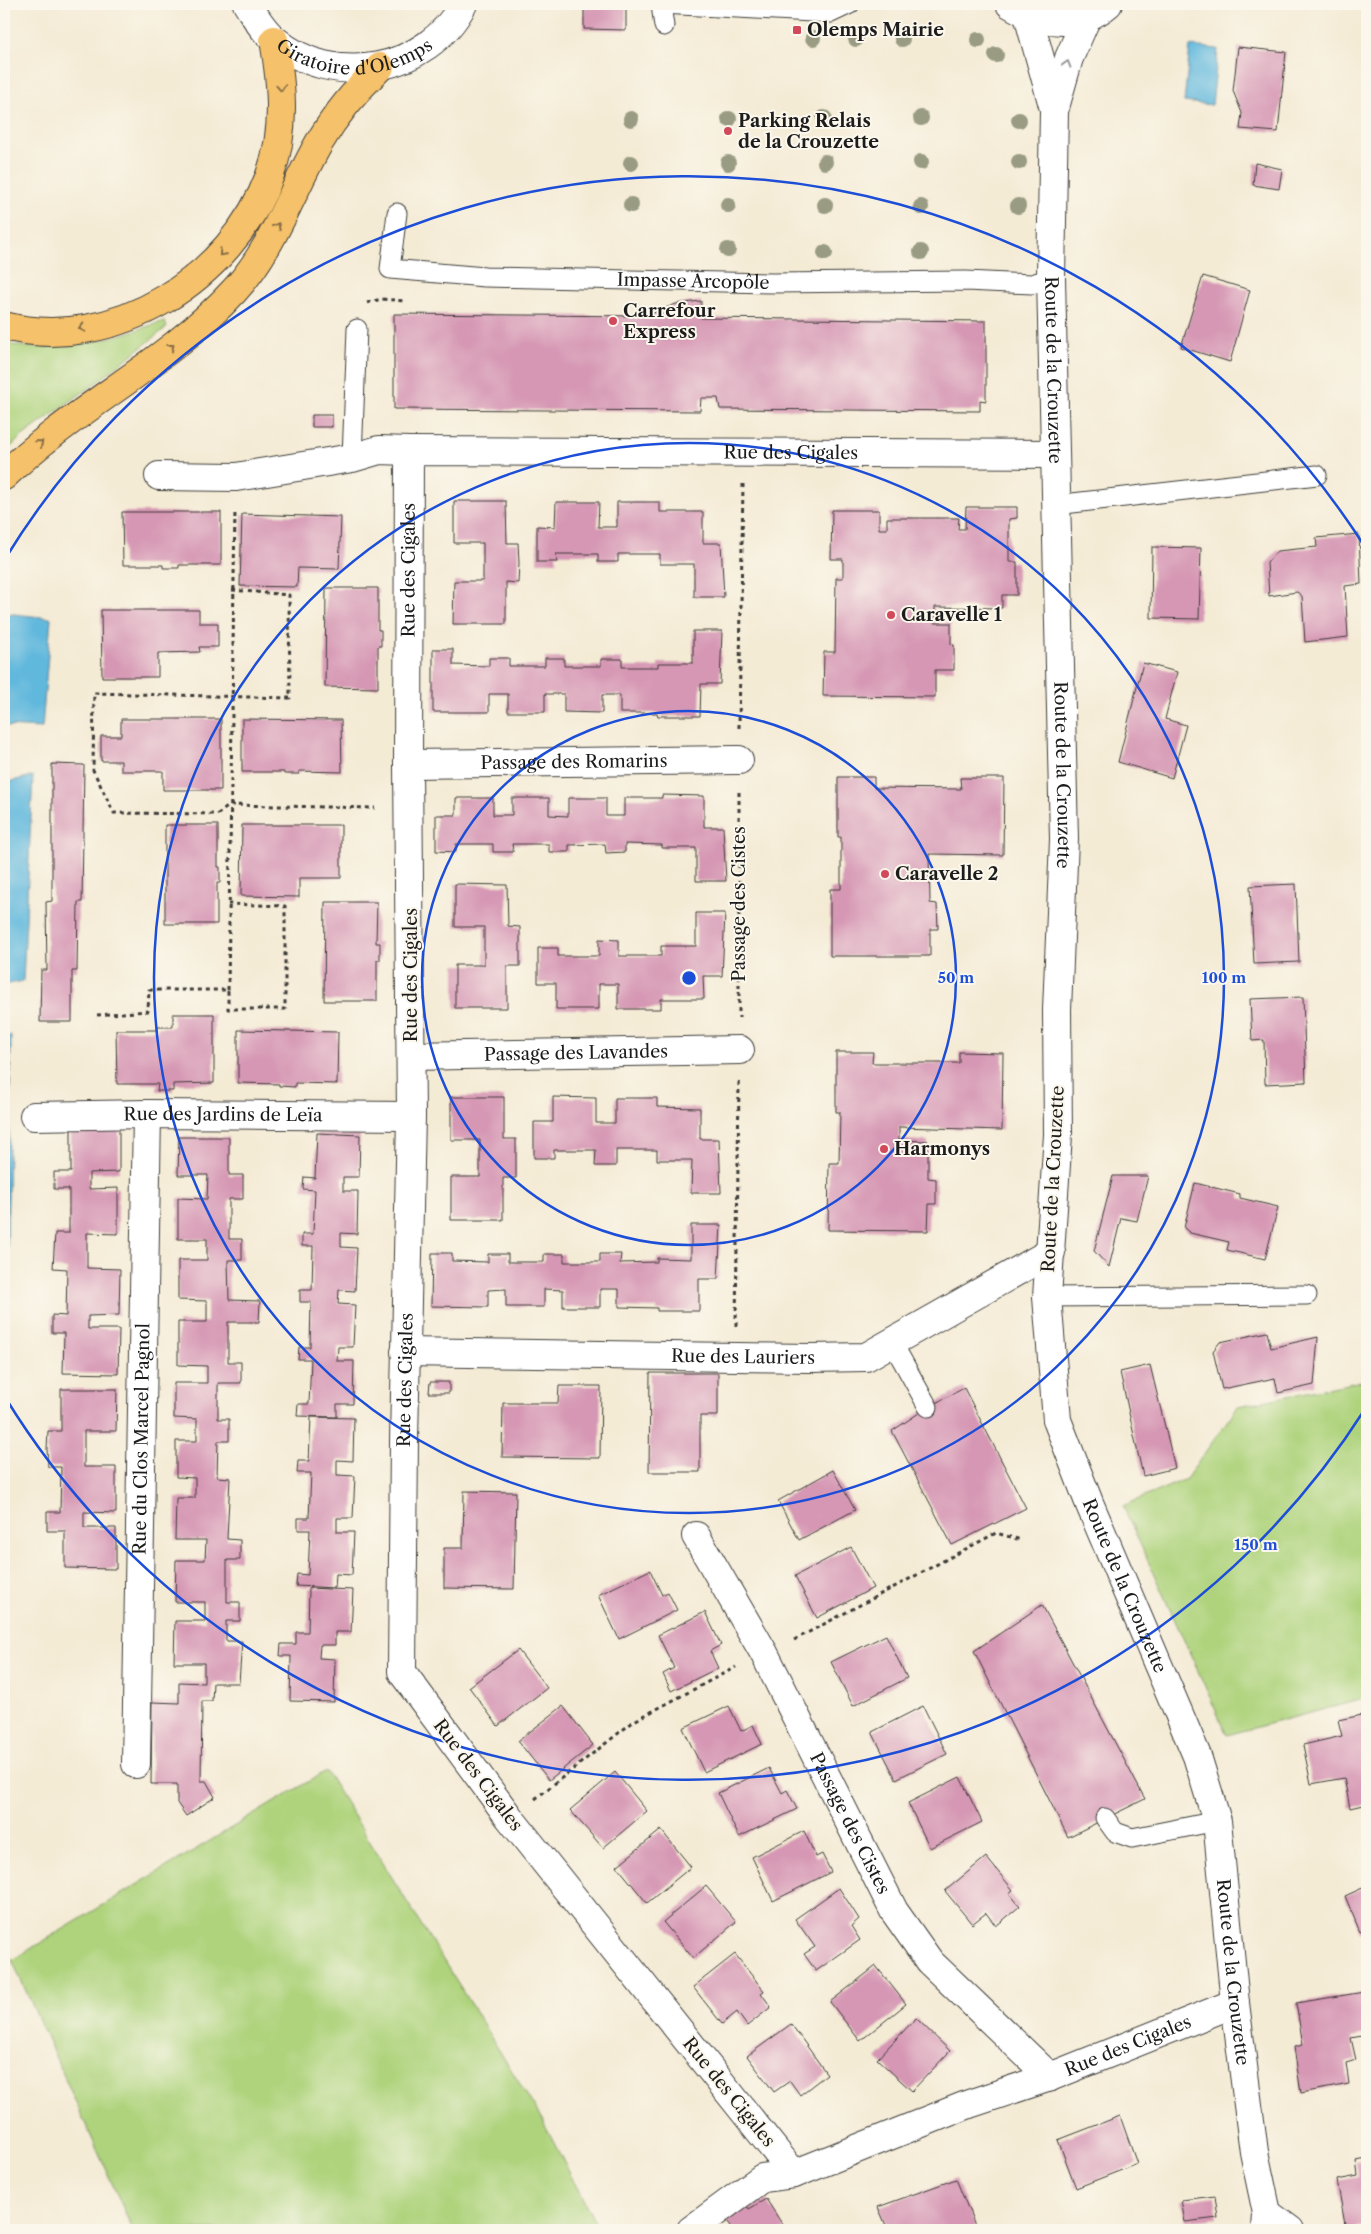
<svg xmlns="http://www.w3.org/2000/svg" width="1371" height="2234" font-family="'Libre Caslon Text',serif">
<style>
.green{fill:#aed37c;stroke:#65784c}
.water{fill:#60b8dd;stroke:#3e6a7c}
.building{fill:#d697b4}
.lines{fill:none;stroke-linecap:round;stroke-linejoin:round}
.service-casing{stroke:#3c3b38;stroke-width:21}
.minor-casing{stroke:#3c3b38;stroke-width:30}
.tertiary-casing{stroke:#3c3b38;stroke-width:30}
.trunk-casing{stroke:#3c3b38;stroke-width:30}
.path{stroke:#3c3b38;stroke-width:3;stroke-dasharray:4 4;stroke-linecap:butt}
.service{stroke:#fff;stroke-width:19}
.minor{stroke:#fff;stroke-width:28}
.tertiary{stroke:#fff;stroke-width:28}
.trunk{stroke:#f5c16b;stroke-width:28}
.tree{fill:#999c82}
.oneway{stroke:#999}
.oneway2{stroke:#886e44}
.ring{fill:none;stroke:#1d4ed8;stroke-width:2.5}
.poi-dot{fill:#d1495b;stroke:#fbf7ec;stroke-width:2}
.labels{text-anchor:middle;stroke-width:4;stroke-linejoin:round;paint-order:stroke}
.poi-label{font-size:18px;font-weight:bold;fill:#1c1c1c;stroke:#fbf7ec;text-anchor:start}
.street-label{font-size:18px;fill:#1c1c1c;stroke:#fbf7ec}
.centre{fill:#1d4ed8;stroke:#fbf7ec;stroke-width:2.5}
.ring-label{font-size:15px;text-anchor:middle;font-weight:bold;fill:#1d4ed8;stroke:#fbf7ec;stroke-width:4;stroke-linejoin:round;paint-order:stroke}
</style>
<rect width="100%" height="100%" fill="#fbf7ec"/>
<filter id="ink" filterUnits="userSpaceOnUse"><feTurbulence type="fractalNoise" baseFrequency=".02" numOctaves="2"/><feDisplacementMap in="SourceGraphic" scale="10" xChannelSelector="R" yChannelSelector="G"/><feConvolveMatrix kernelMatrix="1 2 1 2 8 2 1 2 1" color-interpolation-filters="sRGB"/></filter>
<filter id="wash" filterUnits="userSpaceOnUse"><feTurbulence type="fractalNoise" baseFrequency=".0096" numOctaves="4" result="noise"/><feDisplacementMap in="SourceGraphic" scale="20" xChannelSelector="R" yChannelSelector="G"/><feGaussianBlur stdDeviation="1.12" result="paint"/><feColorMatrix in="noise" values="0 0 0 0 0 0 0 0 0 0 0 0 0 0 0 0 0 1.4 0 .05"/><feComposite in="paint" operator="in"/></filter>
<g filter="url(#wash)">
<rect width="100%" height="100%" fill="#f4ebd5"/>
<!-- green -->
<path class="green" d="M164,321L167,327L101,379L21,437L4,454V343C58,356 113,338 164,321Z
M1367,1380V1698L1227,1735L1123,1506L1186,1479L1238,1406Z
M326,1771L541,2118L599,2230H133L12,1960Z"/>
<!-- water -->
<path class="water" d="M1190,46L1218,49L1212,105L1184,102Z
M4,613L51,618L42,728L4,726Z
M33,776L23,981L4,985V783Z
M11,1035L4,1412V1038Z"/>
<g id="blocks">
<!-- building -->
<path class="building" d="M584,7H626V30L584,29Z
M1238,47L1286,52L1278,132L1240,129L1242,113L1233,91Z
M1255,163L1282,169L1279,189L1253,185Z
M1203,276L1250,290L1230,362L1181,347Z
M701,301V318L986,321V401L980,400V411L720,409L718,398H701L700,411L394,409V314L645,316L676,304Z
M312,415H332V427H312Z
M454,501H506L507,543H518L519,563L518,583L506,582V624H453L454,581H483V543H454Z
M556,502H599L598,527H617V502H660V512H703V543H721L724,597H694V564H660V554H618V562H598V554H556L557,562H537V526L555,527Z
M966,507H1017V518L1009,519V562H1017V595H1002V608L935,607V623H951V644L954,645V670H935V697L823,696L824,652H835L836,578H843V559H831L832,510H879V529H887V518H959L958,529H965Z
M122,512H221V565H179V568H163V565H123Z
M242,514L341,517L339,569L298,568L297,587L240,586Z
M1359,534L1361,584L1345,586L1348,637L1305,642L1302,596L1297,592L1269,596L1267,563L1277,551L1317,547L1316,538Z
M1152,547L1201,548L1199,619L1151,618Z
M326,588H378V630H381V646H378V688L325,687Z
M101,610H199V623H218V647H199L200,652L158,653V677H102Z
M693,631H722L720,684H701L700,716H658L657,713H620V695H602V713L564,712V694H545V712H508V694H489V712H433V649H453V665L489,666V658H509V666H545V658H564V666H601V659H622V667H658V663H693Z
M1143,663L1177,672L1165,719L1186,725L1172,778L1118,762Z
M121,719H221V790H163V771H121V761H101V736H121Z
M242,719L341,720L342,772L299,771V774H284V772H242Z
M52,764L84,765L82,902H78L77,971H72V1022H40L41,970H47L46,902L52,901Z
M838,777H874V788L961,789L960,778H1004L1003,855L929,854L930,903L937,904L938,929H930V956H830V889H841V837H838Z
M662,795L704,796V827H723L726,881H696V848H662V845L625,844V852L606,853L605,844L569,845V852H549V844H512L513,852H493V844H456V852L436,851V815H456V798H493V815H512V798H549V815L568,816V798H606V816H624V798H662Z
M165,825H218V867H220V883H217V924H165Z
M242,825H341V878H299V897L241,896Z
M455,884L507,885L508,926L520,927V966H507V1008H455V965H484V927H455Z
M1296,884L1299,962L1254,964L1250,886Z
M325,902H377L376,943H380V960H377V1001H324Z
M696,913H725L722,976H703L704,999H661V1009H618V984H599V1009H556V983H538V948H558V956H599V939L619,940V956H661V946H696Z
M1303,997L1306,1082L1265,1084L1264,1040L1252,1041L1250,999Z
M173,1014H214V1083L173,1084V1091H157L158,1084H117L116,1030H158L157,1027H173Z
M238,1030L338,1032L337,1084L295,1083V1087L279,1086V1084L238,1083Z
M836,1052H873L872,1063H959V1052L1003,1053L1002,1130L899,1127V1140L928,1141V1178L936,1179V1204H929L928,1231L828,1230L829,1163H839L840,1112H836Z
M451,1097H504V1139H516V1178H503V1220H451V1177H480V1140H451Z
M553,1097L596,1098V1123H615V1098H657V1107L700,1108V1139H719L721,1193H691L692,1160H657V1150H616V1166H595L596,1150H554V1158H534V1122H553Z
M119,1128V1172L89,1173V1189L118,1188V1234L87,1233V1268L120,1269L119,1315L88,1316V1329H119L118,1374L63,1373L64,1333H52V1315L66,1316L67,1269L53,1268L55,1233H69V1189H54V1172H71V1129Z
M317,1133L360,1135L359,1177H343V1191H358L357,1234L341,1233V1247L357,1248L355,1291L339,1290L338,1304L355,1305L353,1347H338L337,1361H354L353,1404H337V1417L297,1416L298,1404H309L311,1359H298L299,1347H310L311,1302H300V1290H312L313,1246H302V1234H313L315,1190L303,1189L304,1177L315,1178Z
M179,1137H229V1175H243V1199H229V1239H242V1260H228L229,1300L260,1301L259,1322H228V1362H241V1383H218V1419H229V1441H218L217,1477L230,1478L227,1539L240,1540V1560H227V1602H240V1621H226V1641H242L239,1683H213L212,1701H202L201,1781H206L215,1797L186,1816L177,1803V1784H151L152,1702L179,1703V1682L204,1683V1663H174L175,1621H205V1602H175L176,1560H205L206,1540H175L176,1498H195V1478L176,1477V1441H197V1419L174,1418V1383H207V1366L178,1365V1322H207V1301L178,1300V1260H207V1239H178V1198L207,1199L208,1175H178Z
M1113,1176H1148L1137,1221L1121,1218L1109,1267L1094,1251Z
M1195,1183L1240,1194V1198L1278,1207L1265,1259L1227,1250L1229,1242L1190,1233L1184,1228Z
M691,1225H721L718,1279H699V1311H657V1308L619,1307V1289H600V1307H563V1290L544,1289V1307H506V1289L488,1290V1307L431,1306L432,1253H452V1261L488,1262V1254H508V1262H544V1254H564V1262H600V1254H621L620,1263L657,1262V1258L691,1259Z
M1267,1332L1271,1348L1318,1337L1314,1385L1278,1393L1275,1378L1222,1389L1213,1351L1220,1342Z
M1150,1365L1175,1468L1143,1476L1120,1372Z
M650,1373H718V1416H700V1472H649Z
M430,1382H449V1393H429Z
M559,1386H601L600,1458L502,1457L503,1403H558Z
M964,1388L1026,1508L952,1545L892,1431L928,1407Z
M61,1389H117L116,1431H84V1467H116V1513L84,1512V1528H116V1569L65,1568V1531H47V1512H60L61,1467H48L47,1449L48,1431H61Z
M311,1417L354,1418L353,1461L337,1460V1475L355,1476L353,1518H337V1532H354L352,1575L336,1574L335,1588L296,1586L297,1574L308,1575L310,1530H298V1518H309L311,1473H297L298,1461H309Z
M833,1470L855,1510L799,1540L778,1501Z
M464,1491L516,1492L514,1589L444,1588V1548H463Z
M851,1547L873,1588L817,1618L795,1576Z
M650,1570L662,1595L668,1592L677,1610L619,1639L598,1595Z
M309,1588L353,1590L351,1632H335V1645H320L319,1658L335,1659L334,1702L290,1701L291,1656H280L281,1644H296V1632H308Z
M1042,1605L1145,1799L1068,1837L974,1651Z
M705,1612L721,1645L710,1651L718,1668L671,1691L663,1674L674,1668L658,1635Z
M886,1635L907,1678L853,1706L831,1662Z
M518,1650L547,1688L498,1726L469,1687Z
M563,1706L593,1745L549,1780L518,1741Z
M729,1706L741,1731L753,1725L762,1744L704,1772L683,1728Z
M923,1706L947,1754L896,1779L872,1732Z
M1367,1714V1804L1350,1808L1344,1778L1311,1784L1303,1745L1342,1736L1338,1720Z
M769,1768L782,1793L787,1790L797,1809L739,1837L718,1793Z
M615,1772L647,1811L603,1848L570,1810Z
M960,1777L982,1822L930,1848L908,1803Z
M661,1830L691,1867L647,1903L617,1866Z
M804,1831L816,1857L822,1854L831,1872L773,1901L752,1857Z
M986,1857L1013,1890L1009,1893L1020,1906L996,1926L986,1913L972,1924L945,1891Z
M706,1886L736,1922L693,1958L663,1922Z
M1367,1886V1929L1360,1932L1345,1896Z
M839,1888L859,1919L851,1926L860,1940L816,1971L804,1954L815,1947L795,1919Z
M735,1954L764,1991L761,1993L771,2007L747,2026L737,2012L722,2024L693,1987Z
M876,1966L906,2004L860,2041L830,2002Z
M1364,1992L1367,2035L1351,2038L1356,2060L1346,2063L1349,2084L1301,2093L1294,2047L1303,2045L1296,2003Z
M916,2018L950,2051L912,2091L877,2059Z
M791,2024L827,2074L800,2095L790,2081L774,2092L747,2056Z
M1120,2116L1137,2164L1076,2188L1058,2140Z
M1367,2159V2227L1346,2230L1337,2180L1358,2176L1356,2161Z
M956,2179L977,2230H888L878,2207Z
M1215,2196L1218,2218L1185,2222L1181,2200Z
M766,2199L786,2230H734L725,2218L746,2204L749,2209Z"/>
</g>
</g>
<g filter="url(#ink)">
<use href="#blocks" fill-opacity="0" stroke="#3c3b38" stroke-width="1"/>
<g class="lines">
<!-- service casing -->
<g class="service-casing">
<g id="service">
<path d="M661,4L831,13L850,4"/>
<path d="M661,5L664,26"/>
<path id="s1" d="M397,213L390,269L485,277L773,283L966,281L1032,284L1051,278"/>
<path d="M352,458L357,329"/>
<path d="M1055,505L1317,475"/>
<path d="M1047,1297L1307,1295"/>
<path d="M892,1342L928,1407"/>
<path d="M1105,1818L1115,1832L1132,1838L1217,1821"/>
</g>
</g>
<!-- minor casing -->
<g class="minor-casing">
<g id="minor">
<path d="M1028,15L1054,109"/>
<path id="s2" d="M1087,17L1069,58L1054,111L1051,278L1064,839L1057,1010L1058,1135L1047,1297L1057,1420L1090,1505L1197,1756L1217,1821L1235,2003L1254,2152L1267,2213L1266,2230"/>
<path d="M159,476L236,477L352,458L379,450L409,451"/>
<path id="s3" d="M408,764L739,760"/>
<path id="s4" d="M411,1056L740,1050"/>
<path id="s5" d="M34,1116L147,1114L411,1116"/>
<path id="s6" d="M405,1352L810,1358L866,1357L1051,1252"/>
<path id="s7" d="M696,1536L764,1653L894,1911L930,1962L1050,2077"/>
<path id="s8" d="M136,1764L147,1114"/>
<path id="s9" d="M794,2174L509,1817L402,1672L404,1440L411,1116L408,764L409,451L1054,454"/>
<path d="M1267,2213L1290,2230"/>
<path id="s10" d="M691,2230L762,2178L794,2174L969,2104L1050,2077L1235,2003"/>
</g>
</g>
<!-- tertiary casing -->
<g class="tertiary-casing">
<g id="tertiary">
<path id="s11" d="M247,4C255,16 263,31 275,40C333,90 428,72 463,4"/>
<path d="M1010,4C1041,23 1078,30 1108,4"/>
</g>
</g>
<!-- trunk casing -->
<g class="trunk-casing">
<path id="trunk" d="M4,326C114,354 232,278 270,175C286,130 282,86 274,40
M4,476C75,407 167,364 234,291C273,249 291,192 319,143C336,114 356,90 380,67"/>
</g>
<!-- path -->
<path class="path" d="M367,303L381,299L405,301
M232,590L289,595L290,698L94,693L93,770L114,813L218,814L230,805L375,808
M739,728L743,484
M739,792V1018
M228,990L235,510
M97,1015L148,1011L149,990H228V1009H285V906L228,904
M736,1326L739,1082
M794,1640L996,1533L1021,1540
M535,1799L634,1721L736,1667"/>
<!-- service -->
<use href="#service" class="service"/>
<!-- minor -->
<use href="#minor" class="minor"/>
<!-- tertiary -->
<use href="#tertiary" class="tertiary"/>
<!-- trunk -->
<use href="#trunk" class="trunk"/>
</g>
<!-- trees -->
<g class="tree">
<circle cx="813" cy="38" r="8"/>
<circle cx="856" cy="39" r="8"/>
<circle cx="902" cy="39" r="8"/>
<circle cx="978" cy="40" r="8"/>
<circle cx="996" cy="55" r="8"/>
<circle cx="824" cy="118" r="8"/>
<circle cx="921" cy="118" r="8"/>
<circle cx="631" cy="119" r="8"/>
<circle cx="729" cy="119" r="8"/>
<circle cx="1019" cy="120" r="8"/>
<circle cx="825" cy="162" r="8"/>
<circle cx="921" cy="162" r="8"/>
<circle cx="1019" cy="162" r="8"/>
<circle cx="631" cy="163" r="8"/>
<circle cx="728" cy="163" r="8"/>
<circle cx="631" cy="205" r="8"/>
<circle cx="728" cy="205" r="8"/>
<circle cx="825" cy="205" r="8"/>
<circle cx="1018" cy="206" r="8"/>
<circle cx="921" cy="207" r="8"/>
<circle cx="728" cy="250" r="8"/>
<circle cx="921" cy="252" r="8"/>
<circle cx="825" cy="253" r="8"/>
</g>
<!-- one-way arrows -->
<defs><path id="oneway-chevron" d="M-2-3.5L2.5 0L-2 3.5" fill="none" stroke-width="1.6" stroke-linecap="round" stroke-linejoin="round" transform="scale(1.25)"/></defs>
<use class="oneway" href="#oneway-chevron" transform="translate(1067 64) rotate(-73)"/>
<g class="oneway2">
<use href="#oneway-chevron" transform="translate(281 88) rotate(86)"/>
<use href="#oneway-chevron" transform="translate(277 226) rotate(-62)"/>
<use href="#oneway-chevron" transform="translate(222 253) rotate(133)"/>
<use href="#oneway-chevron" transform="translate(82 328) rotate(170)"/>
<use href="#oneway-chevron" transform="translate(171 347) rotate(-38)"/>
<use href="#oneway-chevron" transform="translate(40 443) rotate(-41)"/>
</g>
</g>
<!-- distance rings -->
<g class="ring">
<circle cx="689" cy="978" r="267"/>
<circle cx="689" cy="978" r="535"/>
<path d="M1365 1409A802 802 0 0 1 5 1397M5 559A802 802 0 0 1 1365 547"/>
</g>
<!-- markers -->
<g class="poi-dot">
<rect x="792" y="25" width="10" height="10" rx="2.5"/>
<circle cx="728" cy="131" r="5"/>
<circle cx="613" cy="321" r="5"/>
<circle cx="891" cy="615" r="5"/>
<circle cx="885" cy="874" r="5"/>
<circle cx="884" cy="1149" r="5"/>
</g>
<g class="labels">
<!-- poi labels -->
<g class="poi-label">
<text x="807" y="36">Olemps Mairie</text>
<text x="738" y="127">Parking Relais<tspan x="738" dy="21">de la Crouzette</tspan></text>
<text x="623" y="317">Carrefour<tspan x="623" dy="21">Express</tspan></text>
<text x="901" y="621">Caravelle 1</text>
<text x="895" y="880">Caravelle 2</text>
<text x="894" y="1155">Harmonys</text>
</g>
<!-- street labels -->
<g class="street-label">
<text dy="6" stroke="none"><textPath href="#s11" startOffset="132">Giratoire d'Olemps</textPath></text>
<text dy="6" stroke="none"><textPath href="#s1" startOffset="360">Impasse Arcopôle</textPath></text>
<text dy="6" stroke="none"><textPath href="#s2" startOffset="359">Route de la Crouzette</textPath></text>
<text dy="6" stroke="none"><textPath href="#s9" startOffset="2240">Rue des Cigales</textPath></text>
<text dy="6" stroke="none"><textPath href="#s9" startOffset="1739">Rue des Cigales</textPath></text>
<text dy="6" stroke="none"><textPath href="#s3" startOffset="166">Passage des Romarins</textPath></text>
<text dy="6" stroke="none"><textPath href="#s2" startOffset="764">Route de la Crouzette</textPath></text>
<text transform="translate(739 904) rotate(-90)" y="6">Passage des Cistes</text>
<text transform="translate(411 975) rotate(-90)" y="6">Rue des Cigales</text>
<text dy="6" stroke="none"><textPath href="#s4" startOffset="165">Passage des Lavandes</textPath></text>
<text dy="6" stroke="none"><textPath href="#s5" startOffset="189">Rue des Jardins de Leïa</textPath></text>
<text transform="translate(1053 1179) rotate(-87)" y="6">Route de la Crouzette</text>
<text dy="6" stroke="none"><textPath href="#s6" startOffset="338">Rue des Lauriers</textPath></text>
<text dy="6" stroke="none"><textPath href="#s9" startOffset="929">Rue des Cigales</textPath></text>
<text dy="6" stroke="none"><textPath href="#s8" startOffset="325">Rue du Clos Marcel Pagnol</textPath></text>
<text dy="6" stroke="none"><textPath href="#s2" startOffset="1589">Route de la Crouzette</textPath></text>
<text transform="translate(478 1775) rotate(53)" y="6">Rue des Cigales</text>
<text dy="6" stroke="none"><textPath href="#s7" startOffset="326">Passage des Cistes</textPath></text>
<text dy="6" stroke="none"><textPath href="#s2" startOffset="1994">Route de la Crouzette</textPath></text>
<text dy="6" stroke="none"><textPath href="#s10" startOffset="478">Rue des Cigales</textPath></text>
<text transform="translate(729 2092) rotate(51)" y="6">Rue des Cigales</text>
</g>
</g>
<circle cx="689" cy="978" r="8" class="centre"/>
<g class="ring-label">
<text x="956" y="983">50 m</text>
<text x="1224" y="983">100 m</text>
<text x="1256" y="1550">150 m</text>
</g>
<!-- margin -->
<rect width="1371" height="2234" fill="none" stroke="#fbf7ec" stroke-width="20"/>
</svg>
